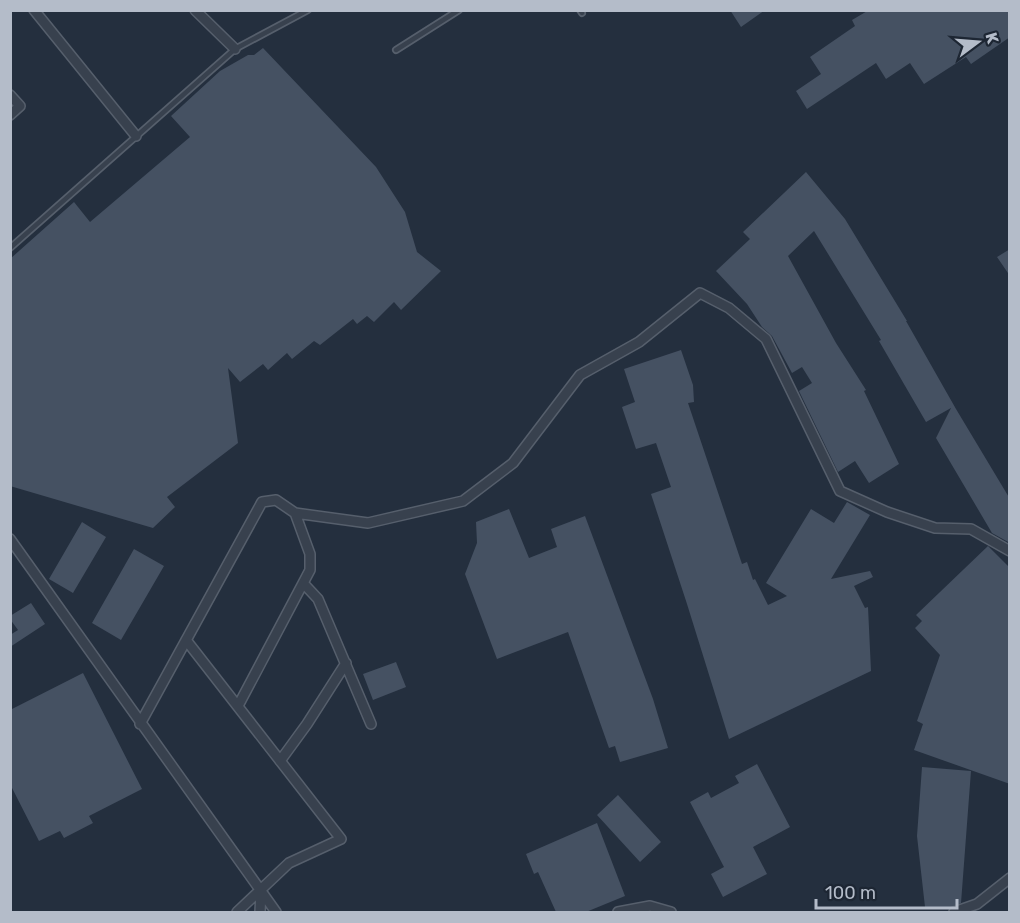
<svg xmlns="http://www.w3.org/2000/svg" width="1020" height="923" font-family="Rubik,sans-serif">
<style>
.building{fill:#455162}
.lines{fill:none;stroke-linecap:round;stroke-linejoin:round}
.service-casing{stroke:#565f6c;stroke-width:8}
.minor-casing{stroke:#565f6c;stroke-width:12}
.service{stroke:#38414e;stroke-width:4.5}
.minor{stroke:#38414e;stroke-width:9}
</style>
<rect width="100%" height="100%" fill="#242f3e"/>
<!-- building -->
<path class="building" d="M730,10H765L741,27Z
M869,10H1010V37L971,64L966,57L924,84L910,63L886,79L876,63L807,109L796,91L821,74L810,57L855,26L852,20Z
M263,48L376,167L405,212L417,252L441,271L401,310L394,302L374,322L367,316L357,324L353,319L320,345L314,341L292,359L287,353L268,370L263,364L240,382L228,368L238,443L167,497L175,507L153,528L10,486V259L74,202L90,222L190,137L171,116L220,71L248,55H254Z
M806,172L845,219L907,321H906L956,409L1010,499V543L992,533L936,438L951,408L926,422L879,341L881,340L814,231L788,256L836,343L866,390L864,391L899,464L869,483L855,461L838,472L799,391L812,383L802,367L792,373L772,336L762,327L747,304L716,271L750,239L743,232Z
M1010,249V276L997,257Z
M681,350L693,385L694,402L688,403L742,564L747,562L753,580L755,579L768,605L787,596L766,583L811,509L834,523L847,502L870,515L831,579L870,571L873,577L854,586L865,608L868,607L871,671L729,739L687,604L651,494L671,487L656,443L636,449L622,407L635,402L624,369Z
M509,509L529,558L557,547L551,529L585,516L653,699L668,748L620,762L615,746L609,748L568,632L497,659L465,574L477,543L476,522Z
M82,522L106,537L73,593L49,579Z
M988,546L1010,568V784L914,750L923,724L917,721L940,655L915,628L922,621L916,615Z
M134,549L164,566L121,640L92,623Z
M31,603L45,624L10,647V635L18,630L10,619V616Z
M396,662L406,687L373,700L363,674Z
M83,673L142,789L89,816L93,823L64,838L60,831L39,841L10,784V710Z
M757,764L790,827L753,847L767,874L723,897L711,874L724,867L690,802L708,792L711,798L739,783L735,776Z
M922,767L971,771L961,903L948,909L925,907L917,836Z
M618,795L661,842L640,862L597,815Z
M597,823L625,896L586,912H556L538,872L534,874L526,854Z"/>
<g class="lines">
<!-- service casing -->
<g class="service-casing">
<path id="service" d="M580,10L582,13
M396,50L459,10
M10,248L235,49L308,10"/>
</g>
<!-- minor casing -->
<g class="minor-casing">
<path id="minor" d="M34,10L136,136
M195,10L235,49
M10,95L20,106L10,115
M10,539L276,912
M304,584L318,599L371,724
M186,640L341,839L289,863L237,912
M238,706L310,570V554L295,513
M140,724L262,502L276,500L295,513L368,523L463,501L513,463L580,375L639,342L700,293L729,308L766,339L840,491L887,512L935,528L971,529L1010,551
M280,761L307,724L346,663
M260,912L261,892
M618,912L650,906L671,912
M954,912L977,904L1010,878"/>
</g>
<!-- service -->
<use href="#service" class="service"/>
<!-- minor -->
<use href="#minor" class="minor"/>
</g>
<!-- border -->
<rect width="1020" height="923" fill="none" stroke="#b4bcc9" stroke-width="24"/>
<!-- north arrow -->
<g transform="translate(978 42) rotate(74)" stroke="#1d2633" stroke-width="4.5" paint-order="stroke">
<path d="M0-4.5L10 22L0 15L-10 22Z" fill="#b4bcc9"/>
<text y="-9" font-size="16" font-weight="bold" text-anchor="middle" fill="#b4bcc9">K</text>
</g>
<!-- scale -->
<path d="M816 899v9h141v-9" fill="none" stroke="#b4bcc9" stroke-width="3"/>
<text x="825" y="899" font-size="18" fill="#b4bcc9" stroke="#1d2633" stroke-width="4.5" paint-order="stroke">100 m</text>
</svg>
